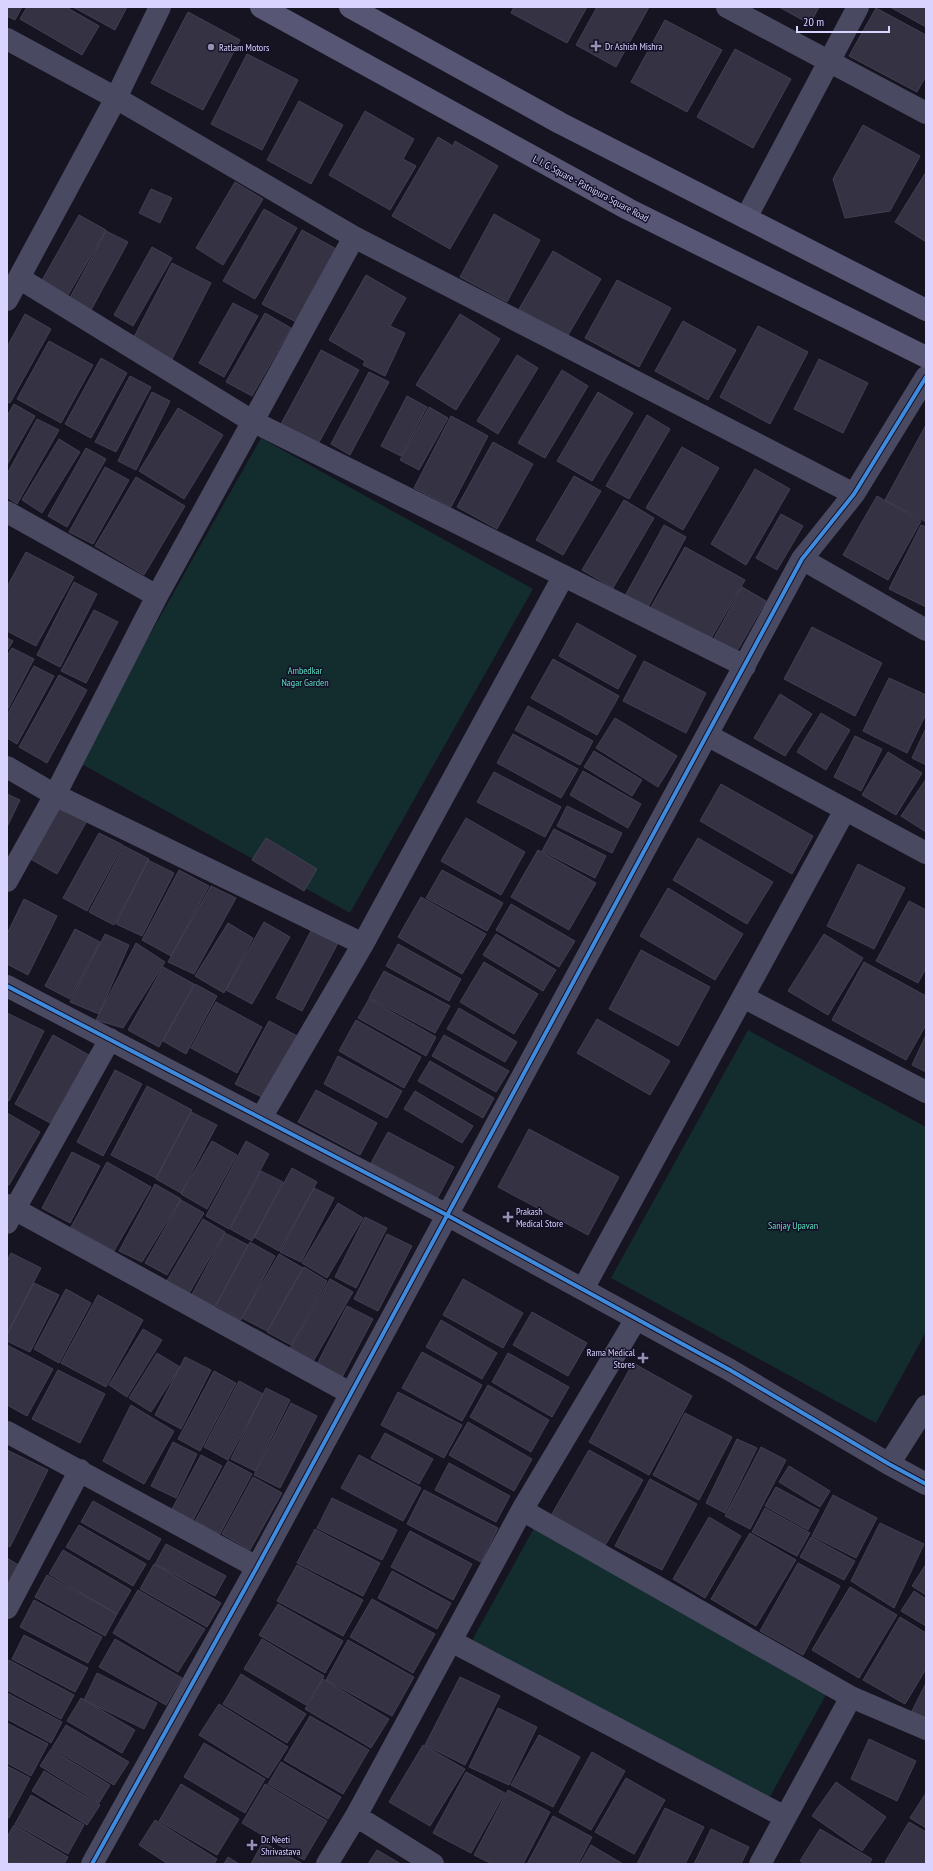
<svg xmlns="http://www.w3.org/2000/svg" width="933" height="1871" font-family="'PT Sans Narrow',sans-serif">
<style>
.green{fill:#132c2d}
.building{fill:#343243;stroke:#433f54}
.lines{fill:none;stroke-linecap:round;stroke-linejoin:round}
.street{stroke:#4a4962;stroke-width:22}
.secondary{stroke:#575674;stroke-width:22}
.cycleway-casing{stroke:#130f26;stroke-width:6}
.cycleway{stroke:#408adc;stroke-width:4}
.poi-dot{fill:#9591b1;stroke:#130f26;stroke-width:1.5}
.labels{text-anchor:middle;stroke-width:3;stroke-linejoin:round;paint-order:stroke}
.poi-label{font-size:10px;fill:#d9d4ff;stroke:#130f26;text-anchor:start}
.street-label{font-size:10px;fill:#d9d4ff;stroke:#130f26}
.park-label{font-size:10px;fill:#5fe0c0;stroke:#130f26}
</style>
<rect width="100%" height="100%" fill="#161421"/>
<!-- green -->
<path class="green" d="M261,438L533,589L350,913L78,762Z
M748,1030L926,1127V1332L876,1423L611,1278Z
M534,1528L827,1693L760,1815L469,1646Z"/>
<!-- building -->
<path class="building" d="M7,7H22L15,20L7,16Z
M27,7H66L99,26L82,55L20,19Z
M73,7H127L115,30Z
M514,7H587L567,43L511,13Z
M597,7H649L616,67L576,45Z
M779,7H819L810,24Z
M890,7H926V27Z
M876,8L926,35V76L917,92L849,56Z
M188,12L240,40L203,110L151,83Z
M665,20L722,50L687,112L631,82Z
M735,49L791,79L753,148L697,117Z
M247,54L298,80L262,150L211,124Z
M299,101L343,125L311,184L267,160Z
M365,111L414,139L403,159L416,166L390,210L329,175Z
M863,125L920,156L890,211L845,218L833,179Z
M438,137L453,146L455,141L498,166L450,249L392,216Z
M926,172V242L895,222Z
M235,182L263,199L223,265L196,248Z
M151,189L172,198L160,223L139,213Z
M264,209L297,228L255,299L223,281Z
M494,214L540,240L507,302L460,277Z
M79,215L106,230L67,297L41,282Z
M302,230L340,251L300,324L262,304Z
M106,231L128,242L90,312L68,301Z
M152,247L172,258L133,326L114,315Z
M553,251L601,279L567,337L519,309Z
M172,263L211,283L171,361L132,341Z
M366,275L406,298L390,326L405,333L385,376L363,365L365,361L329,340Z
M617,280L671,308L639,367L585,338Z
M233,303L258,316L224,377L199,363Z
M265,313L291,328L252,396L226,382Z
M25,314L51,329L10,403L7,402V347Z
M460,314L500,339L456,410L416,385Z
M683,321L736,350L708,400L655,371Z
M758,326L808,352L770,424L720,397Z
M49,341L93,365L61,423L17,399Z
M321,350L359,370L318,444L281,424Z
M517,355L538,368L498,434L477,421Z
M101,358L127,373L91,438L65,424Z
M819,359L868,383L843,433L794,409Z
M562,370L588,386L545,458L518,443Z
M369,372L389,382L350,455L331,444Z
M130,376L151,387L116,452L95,442Z
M152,392L170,401L136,470L118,461Z
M598,392L633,413L592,481L557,461Z
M407,396L427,407L401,456L381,446Z
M14,404L35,416L7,465V416Z
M429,407L448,418L419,470L400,460Z
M178,408L223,435L184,499L139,471Z
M647,415L670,429L629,499L606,486Z
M451,416L488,436L451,507L414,488Z
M37,419L59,430L17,504L7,497V474Z
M926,425V522L885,500Z
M59,439L80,452L42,513L22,500Z
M493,442L533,464L497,529L457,507Z
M682,447L719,468L683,530L646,508Z
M86,448L106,459L67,527L48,516Z
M105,467L129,480L93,544L69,532Z
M755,469L790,489L746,565L711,544Z
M574,476L601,491L563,555L536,540Z
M136,477L185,506L144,575L95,546Z
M877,496L921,521L888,580L843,555Z
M624,500L654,518L613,588L582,570Z
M781,514L803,526L777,570L756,558Z
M664,525L686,537L647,609L625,596Z
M921,525L926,527V607L889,589Z
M685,547L745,580L709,642L650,609Z
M26,552L74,577L36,646L7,631V587Z
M74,582L97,594L60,667L37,655Z
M742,587L766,601L736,653L713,640Z
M94,610L118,622L86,683L61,671Z
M577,623L636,656L618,689L559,656Z
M812,627L882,663L855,716L784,679Z
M7,638L13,641L7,651Z
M12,648L34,659L7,711V656Z
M553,659L619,696L597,735L531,698Z
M644,661L706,693L686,733L623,701Z
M34,666L54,676L17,744L7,738V715Z
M59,675L87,690L47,763L19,747Z
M889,678L926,695V714L907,753L863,731Z
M780,694L812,714L785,756L754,738Z
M528,706L593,741L580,765L515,730Z
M821,713L850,730L826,770L797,752Z
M615,718L677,756L658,787L596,748Z
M926,728V765L912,758Z
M513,734L578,769L561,798L497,763Z
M855,736L882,749L861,791L834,777Z
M594,751L642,780L632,796L584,767Z
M888,752L922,773L896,815L862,795Z
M583,771L641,804L628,828L570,795Z
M494,772L561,807L545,837L477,802Z
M926,779V832L901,816Z
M721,784L813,836L792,874L700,821Z
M7,794L20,800L7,827Z
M58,802L88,819L57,874L27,857Z
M567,806L622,833L612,853L557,826Z
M466,818L525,852L501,895L441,861Z
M554,829L606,856L595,878L542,851Z
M99,833L123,845L87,911L63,898Z
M266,838L317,869L304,891L252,860Z
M698,838L773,882L747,924L673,880Z
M124,846L149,859L114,925L89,912Z
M538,850L596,883L569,930L511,897Z
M148,860L174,873L142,936L116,924Z
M858,864L905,888L874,949L827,926Z
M179,870L209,886L171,956L142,940Z
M442,870L503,903L487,931L426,898Z
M211,886L236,898L194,974L168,962Z
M668,888L743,934L715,980L640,936Z
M421,897L486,934L462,974L398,937Z
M24,899L57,916L28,975L7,964V934Z
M909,901L926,910V968L918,983L876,961Z
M511,904L575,941L559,967L496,930Z
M264,922L290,937L252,1004L226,990Z
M228,923L253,938L224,993L195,976Z
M313,927L339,941L302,1011L276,998Z
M75,929L100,942L70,999L45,986Z
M105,934L129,945L99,1014L70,1002Z
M496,934L556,970L543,991L483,955Z
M824,934L863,958L828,1015L788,991Z
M136,943L165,962L123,1028L96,1020Z
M398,944L461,979L449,1001L386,966Z
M641,950L710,987L678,1046L609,1009Z
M484,962L538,994L514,1034L460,1002Z
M864,962L926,996V1025L906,1060L832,1020Z
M163,967L194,984L159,1047L128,1030Z
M384,971L450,1006L435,1033L369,998Z
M195,984L217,996L186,1054L163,1041Z
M369,999L436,1037L426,1056L358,1018Z
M216,1002L262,1027L237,1073L191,1048Z
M459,1008L517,1042L505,1062L447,1029Z
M7,1013L44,1031L9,1101L7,1100Z
M597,1019L670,1061L650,1095L577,1053Z
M356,1020L421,1057L404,1088L339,1051Z
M269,1021L299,1037L266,1099L235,1084Z
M53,1035L89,1055L52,1124L15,1104Z
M444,1035L509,1071L496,1092L432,1056Z
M926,1035V1072L912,1065Z
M338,1056L402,1091L387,1118L324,1084Z
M430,1061L494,1098L483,1118L418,1081Z
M115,1070L142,1084L103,1156L77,1142Z
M147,1086L192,1110L156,1178L111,1155Z
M316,1090L377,1123L360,1155L298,1122Z
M415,1091L473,1126L462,1143L404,1109Z
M191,1112L217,1125L181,1193L156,1179Z
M7,1113L40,1132L9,1185L7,1184Z
M529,1129L619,1177L588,1235L498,1187Z
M388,1132L454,1167L437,1199L371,1163Z
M212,1141L237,1155L207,1209L181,1194Z
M246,1141L269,1154L229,1229L206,1216Z
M72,1152L100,1166L70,1223L42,1208Z
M107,1162L151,1187L114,1251L71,1227Z
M292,1168L317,1182L279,1251L254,1237Z
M261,1171L283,1182L252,1241L230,1229Z
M155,1184L181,1199L142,1262L119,1251Z
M314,1188L334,1198L301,1262L280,1252Z
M181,1200L204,1213L167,1275L145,1263Z
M338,1203L363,1218L327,1278L302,1263Z
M365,1217L387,1228L356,1288L335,1277Z
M203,1219L225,1232L187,1297L165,1284Z
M225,1233L248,1245L213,1310L190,1298Z
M387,1234L412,1246L378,1311L354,1299Z
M250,1242L275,1256L241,1320L216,1306Z
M11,1253L41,1268L7,1334V1261Z
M279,1254L303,1268L267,1331L242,1318Z
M304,1267L327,1281L291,1345L267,1332Z
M330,1279L353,1292L311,1365L288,1352Z
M463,1279L523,1313L503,1348L443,1315Z
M34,1283L59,1295L30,1352L7,1341V1335Z
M66,1289L91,1303L59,1363L34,1349Z
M98,1295L143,1320L106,1387L61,1363Z
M347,1306L373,1319L339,1383L314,1370Z
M532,1312L587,1343L568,1376L513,1345Z
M441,1320L497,1353L482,1379L426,1347Z
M143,1329L162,1340L127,1397L109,1385Z
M7,1345L53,1369L27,1416L7,1405Z
M422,1352L482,1385L462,1421L402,1388Z
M157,1353L180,1367L151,1412L129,1398Z
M508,1353L569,1387L552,1417L492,1382Z
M185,1357L211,1370L181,1429L155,1415Z
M633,1363L692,1396L649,1475L589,1442Z
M58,1370L105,1394L80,1443L32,1419Z
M214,1371L236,1383L200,1451L178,1439Z
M239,1381L263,1394L228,1460L204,1447Z
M488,1385L549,1420L531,1452L470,1417Z
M266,1388L290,1400L255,1471L231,1459Z
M398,1392L462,1425L444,1458L381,1425Z
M291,1403L317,1416L280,1488L254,1475Z
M131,1405L174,1431L144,1484L103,1461Z
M685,1413L732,1437L699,1500L653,1475Z
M468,1422L532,1459L514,1491L449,1455Z
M385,1433L433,1459L419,1484L371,1458Z
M737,1439L757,1448L725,1513L706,1503Z
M173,1442L197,1454L176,1498L151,1486Z
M761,1447L786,1460L750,1529L725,1516Z
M7,1450L48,1470L10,1547L7,1545Z
M589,1450L643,1480L603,1549L549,1519Z
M201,1455L222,1466L193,1520L172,1509Z
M359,1455L421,1488L403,1521L341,1488Z
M228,1461L252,1474L220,1534L195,1521Z
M449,1463L510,1496L496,1522L435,1490Z
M789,1466L830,1491L820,1507L779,1482Z
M253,1477L282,1493L250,1550L222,1534Z
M650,1479L697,1504L662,1570L615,1546Z
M776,1487L819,1510L808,1530L765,1506Z
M424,1490L498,1528L481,1562L407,1524Z
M833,1495L877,1518L856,1558L812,1536Z
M332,1498L397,1530L382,1560L317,1528Z
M93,1501L161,1539L149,1560L81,1522Z
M765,1508L810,1533L797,1556L752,1532Z
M709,1517L741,1536L705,1598L673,1579Z
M880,1523L924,1544L894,1608L851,1581Z
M79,1525L146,1564L133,1586L66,1547Z
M315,1529L380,1563L363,1596L297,1563Z
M410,1531L472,1564L453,1600L391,1567Z
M750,1533L796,1560L756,1626L711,1599Z
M811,1537L855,1561L844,1580L800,1557Z
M166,1544L226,1576L215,1596L155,1564Z
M63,1550L131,1590L117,1614L49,1574Z
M7,1558L20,1566L7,1587Z
M798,1563L840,1586L803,1655L760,1631Z
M154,1564L221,1603L207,1627L140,1589Z
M926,1564V1595L912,1586Z
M297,1565L363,1600L343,1636L277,1601Z
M392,1571L451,1603L437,1629L378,1598Z
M47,1575L117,1614L105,1636L35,1597Z
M850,1587L897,1615L859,1678L812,1650Z
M138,1590L205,1629L178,1672L113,1633Z
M914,1591L926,1599V1626L901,1611Z
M372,1599L435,1634L413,1673L350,1637Z
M34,1600L102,1637L88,1663L20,1627Z
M278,1604L343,1641L325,1673L259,1635Z
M900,1617L926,1633V1669L905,1704L863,1680Z
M24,1635L88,1668L75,1692L12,1659Z
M115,1639L182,1678L166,1705L99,1667Z
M262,1639L324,1676L306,1705L244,1669Z
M348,1640L414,1677L392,1716L326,1680Z
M9,1660L74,1695L61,1719L7,1690V1665Z
M97,1673L157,1703L144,1729L84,1700Z
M241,1674L306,1714L287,1743L223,1704Z
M460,1677L500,1696L465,1765L425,1745Z
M323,1679L389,1719L371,1748L305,1709Z
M926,1683V1718L912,1711Z
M7,1693L62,1722L51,1743L7,1719Z
M81,1698L135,1730L122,1753L67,1721Z
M219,1704L288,1747L268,1778L199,1735Z
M498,1708L537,1727L509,1785L469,1767Z
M310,1716L369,1750L343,1794L284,1760Z
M7,1723L48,1744L31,1776L7,1763Z
M66,1725L129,1762L114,1785L52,1748Z
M539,1735L580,1757L553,1807L511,1785Z
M869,1739L916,1761L897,1801L851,1779Z
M204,1743L265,1779L245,1813L184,1777Z
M423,1745L465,1769L430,1826L389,1802Z
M51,1749L110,1785L99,1803L40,1766Z
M592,1752L625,1771L591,1830L559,1812Z
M281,1762L341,1797L328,1819L268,1784Z
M7,1766L30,1778L9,1818L7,1817Z
M44,1771L100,1805L87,1825L32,1791Z
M466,1772L505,1793L471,1853L433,1833Z
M626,1778L665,1800L634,1854L595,1832Z
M836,1782L886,1817L862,1851L812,1816Z
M181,1784L239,1819L217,1855L159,1821Z
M265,1784L327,1821L304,1860L242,1823Z
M508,1790L550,1812L523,1864H492L474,1855Z
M926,1793V1828L910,1818Z
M31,1795L84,1825L68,1854L15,1824Z
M665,1808L704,1827L685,1864H637Z
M553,1816L592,1837L578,1864H527Z
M155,1820L217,1859L214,1864H168L139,1845Z
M909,1822L926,1832V1864H889L885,1862Z
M14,1825L68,1857L64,1864L7,1863V1837Z
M711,1829L749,1847L741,1864H694Z
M820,1829L872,1859L869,1864H805L800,1861Z
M263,1842L303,1864H251Z
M591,1845L623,1864H580Z
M377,1850L401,1864H368Z
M228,1857L239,1864H224Z"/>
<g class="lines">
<!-- street -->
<path class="street" d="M727,7L926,113
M7,39L116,98L354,237L854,494
M746,218L858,7
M19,278L252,421L745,666
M7,300L116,98L160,7
M7,512L157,596
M802,559L926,630
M707,735L926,853
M7,767L55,795L363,944
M7,881L55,795L157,596L354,237
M7,986L447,1215L730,1370L889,1464L926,1484
M743,997L926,1092
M261,1118L363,944L563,577
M7,1205L350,1393
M7,1223L110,1039
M583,1289L845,810
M7,1432L257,1567
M889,1464L926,1406
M522,1510L851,1697L926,1729
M7,1608L80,1470
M451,1641L785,1817
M356,1816L433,1864
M92,1864L257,1567L802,559L854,494L926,377
M327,1864L356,1816L522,1510L636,1319
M760,1864L851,1697"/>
<!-- secondary -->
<path class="secondary" d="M261,7L628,209L926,357
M350,7L560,123L926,310"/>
<!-- cycleway casing -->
<g class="cycleway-casing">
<path id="cycleway" d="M7,986L447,1215L730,1370L889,1464L926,1484
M92,1864L257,1567L802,559L854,494L926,377"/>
</g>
<!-- cycleway -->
<use href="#cycleway" class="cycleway"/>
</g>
<!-- markers -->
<g class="poi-dot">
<path d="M594 40h4v4h4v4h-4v4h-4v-4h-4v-4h4z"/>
<circle cx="211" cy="47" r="4"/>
<path d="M506 1211h4v4h4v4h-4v4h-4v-4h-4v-4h4z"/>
<path d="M641 1352h4v4h4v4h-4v4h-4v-4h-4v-4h4z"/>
<path d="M250 1839h4v4h4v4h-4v4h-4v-4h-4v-4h4z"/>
</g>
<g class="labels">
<!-- poi labels -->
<g class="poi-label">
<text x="605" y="50">Dr Ashish Mishra</text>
<text x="219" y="51">Ratlam Motors</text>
<text x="516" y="1215">Prakash<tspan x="516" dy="12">Medical Store</tspan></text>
<text x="635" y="1356" text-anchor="end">Rama Medical<tspan x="635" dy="12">Stores</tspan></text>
<text x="261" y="1843">Dr. Neeti<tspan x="261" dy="12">Shrivastava</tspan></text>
</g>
<!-- street labels -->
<g class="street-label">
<text transform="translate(591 188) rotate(28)" y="4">L. I. G. Square - Patnipura Square Road</text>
</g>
<!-- park labels -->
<g class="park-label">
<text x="305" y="674">Ambedkar<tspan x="305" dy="12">Nagar Garden</tspan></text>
<text x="793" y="1229">Sanjay Upavan</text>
</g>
</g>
<!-- border -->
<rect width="933" height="1871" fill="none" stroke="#d9d4ff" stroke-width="16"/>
<!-- scale -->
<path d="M797 26v6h92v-6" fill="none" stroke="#d9d4ff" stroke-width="2"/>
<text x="803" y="26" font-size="12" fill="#d9d4ff" stroke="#130f26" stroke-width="3" paint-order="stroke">20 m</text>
</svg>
